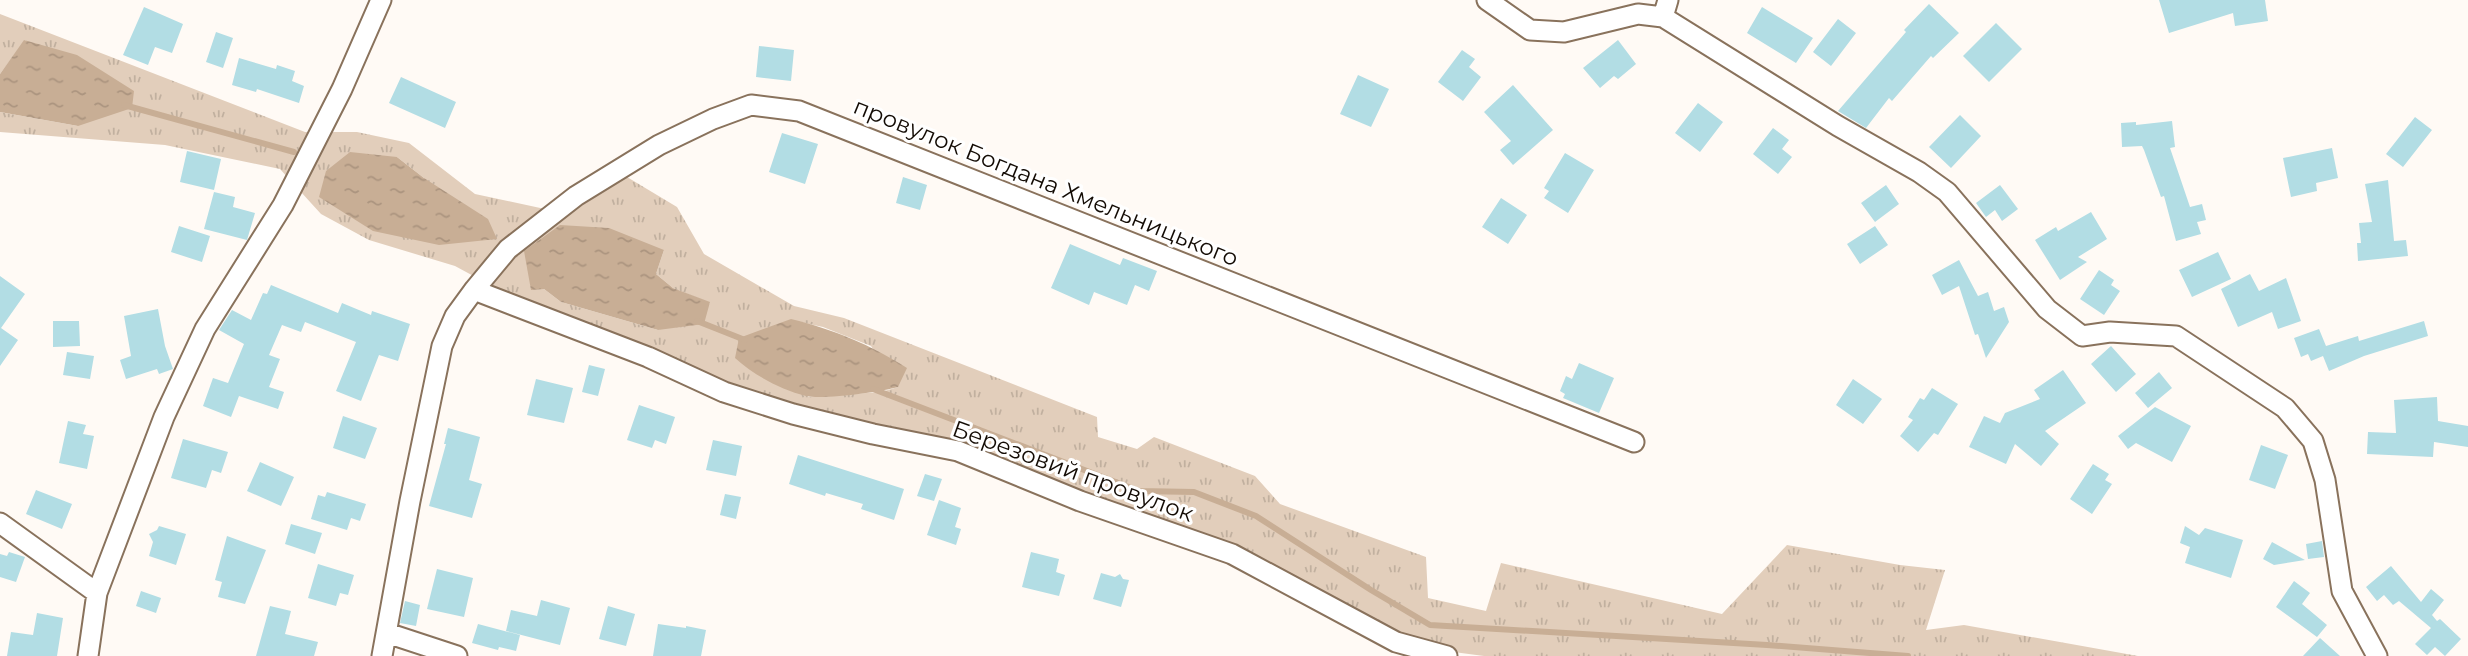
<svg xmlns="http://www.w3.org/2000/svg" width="2468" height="656" font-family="Montserrat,sans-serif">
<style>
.grass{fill:url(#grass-tufts);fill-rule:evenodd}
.water{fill:url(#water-ripples)}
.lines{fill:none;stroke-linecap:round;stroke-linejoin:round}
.stream{stroke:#c8ae95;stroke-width:6}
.building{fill:#b2dde4}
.minor-casing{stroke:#89725c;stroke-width:23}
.minor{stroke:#fff;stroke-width:19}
.labels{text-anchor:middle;stroke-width:6;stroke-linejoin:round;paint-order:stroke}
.street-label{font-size:23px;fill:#130b04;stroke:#fff}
</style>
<defs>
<pattern id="grass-tufts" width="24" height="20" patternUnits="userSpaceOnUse" patternTransform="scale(1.75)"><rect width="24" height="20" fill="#e2cebb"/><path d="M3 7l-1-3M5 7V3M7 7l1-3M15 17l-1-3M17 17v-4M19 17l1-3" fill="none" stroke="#c1b09f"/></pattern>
<pattern id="water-ripples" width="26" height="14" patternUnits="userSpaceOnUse" patternTransform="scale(1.75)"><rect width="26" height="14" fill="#c8ae95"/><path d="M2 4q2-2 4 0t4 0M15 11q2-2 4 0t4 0" fill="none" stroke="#ab947f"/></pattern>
</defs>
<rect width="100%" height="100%" fill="#fffaf5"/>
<!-- grass -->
<path class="grass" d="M0,14L305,132H357L409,143L475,194L568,214L627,177L677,207L704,254L794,306L844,318L1097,417L1098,437L1137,449L1154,437L1255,476L1280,504L1426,557L1428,598L1486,611L1501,563L1722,614L1787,545L1900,565L1945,570L1926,630L1964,625L2138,656H1484L1446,651L1398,637L1234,549L957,444L795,409L650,351L538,311L455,266L369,240L321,214L280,169L165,145L0,132V112L78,126L25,40L0,74ZM397,157L424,178L319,197ZM664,250L656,274L673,288L710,303L658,330L561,302L544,289ZM790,320L823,327L871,346L898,387L881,392L808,397Z"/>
<!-- water -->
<path class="water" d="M24,40L77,55L134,91L132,108L78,126L0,112V74Z
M350,152L397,157L424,178L488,219L497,239L439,245L373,231L319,197L326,171Z
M560,225L609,228L664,250L656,274L673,288L710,302L704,324L658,330L561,302L544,289L531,290L524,251Z
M791,319C835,330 869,344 907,368L898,387C881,392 822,400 806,396C780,389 755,376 735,358L739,338Z"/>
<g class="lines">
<!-- stream -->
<path class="stream" d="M124,105L294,152
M697,321L745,340
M873,389L1139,491L1194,492L1256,516L1371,590L1430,625L1767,645L1908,656"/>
</g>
<!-- building -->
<path class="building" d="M2159,0H2265L2268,21L2235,26L2233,13L2169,33Z
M1929,4L1959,33L1933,58L1931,56L1892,101L1889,98L1866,128L1838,111L1906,32L1904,30Z
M144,7L183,24L172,53L155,47L148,65L123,55Z
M1762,7L1813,38L1796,63L1747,33Z
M1838,19L1856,33L1831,66L1813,52Z
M1996,23L2022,49L1989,82L1963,56Z
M216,32L233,38L223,68L206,62Z
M1618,40L1636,64L1618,79L1614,76L1600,88L1583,68Z
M759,46L794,50L791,81L756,77Z
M1462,50L1475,59L1469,67L1481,77L1463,101L1438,82Z
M239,58L276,69L277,65L295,71L292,81L304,86L299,103L257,89L256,92L232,85Z
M1358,75L1389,89L1371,127L1340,114Z
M401,77L456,102L445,128L389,103Z
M1513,85L1553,130L1513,165L1500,150L1511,141L1484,112Z
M1698,103L1723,122L1700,152L1675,133Z
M1960,115L1981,136L1951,168L1929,147Z
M2415,117L2432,130L2403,167L2386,154Z
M2172,121L2175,147L2170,148L2190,207L2202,204L2206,220L2197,222L2201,234L2176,241L2164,196L2161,197L2144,150L2142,146L2122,147L2121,123L2136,122V125Z
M1773,128L1789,140L1782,149L1792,157L1778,174L1753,154Z
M782,133L818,144L805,184L769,172Z
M2332,148L2338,178L2316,183L2317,191L2291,197L2283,158Z
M187,151L221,159L214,190L180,182Z
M1565,153L1594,170L1568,213L1544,198L1549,191L1544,188Z
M903,177L927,185L920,210L896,203Z
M2388,180L2394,241L2406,240L2408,256L2358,261L2357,243H2361L2359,223L2372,222L2365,184Z
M1886,185L1899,204L1875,222L1861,203Z
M2000,185L2018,209L2002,221L1995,210L1986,217L1976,203Z
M214,192L235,197L233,207L255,213L247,240L204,229Z
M1501,198L1527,215L1508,244L1482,227Z
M2091,212L2107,239L2078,257L2087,262L2060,280L2035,240L2056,227L2058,231Z
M179,226L210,236L202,262L171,252Z
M1875,226L1888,245L1860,264L1847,244Z
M1070,244L1120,265L1123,258L1157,271L1149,291L1135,285L1127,305L1094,292L1089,305L1051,288Z
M2218,252L2231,279L2192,297L2179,270Z
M1959,260L1978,296L1988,292L1994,311L2004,307L2009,322L1986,358L1978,334L1975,335L1959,286L1942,295L1932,275Z
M2099,270L2114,280L2111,285L2120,291L2104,315L2080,299Z
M2250,274L2259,291L2286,278L2301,321L2278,329L2272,312L2238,327L2221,289Z
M0,276L25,294L1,328L18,340L0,366Z
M271,285L338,313L342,303L371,315L372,311L410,324L398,361L379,355L361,401L336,391L356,342L305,322L301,332L282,325L269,355L280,359L269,387L284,392L278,409L239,396L231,417L203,406L213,378L228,383L244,344L219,330L232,310L251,320L263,293L267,294Z
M158,309L165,346L173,369L159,374L157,369L126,379L120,360L131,356L124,316Z
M53,321H79L80,346L53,347Z
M2424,321L2428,336L2364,356L2329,371L2323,356L2311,361L2308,354L2301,357L2294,338L2319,329L2326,346L2358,336L2359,341Z
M2111,346L2136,374L2116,392L2091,364Z
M67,352L94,356L90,379L63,375Z
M1579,363L1614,378L1599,413L1563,398L1565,394L1560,391L1566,376L1572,379Z
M589,365L605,369L598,396L582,392Z
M2063,370L2086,403L2045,431L2059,444L2041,466L2015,444L2006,464L1969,447L1984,416L2000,423L2005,413L2040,399L2034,390Z
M2159,372L2172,388L2148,408L2135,393Z
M536,379L573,388L564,423L527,415Z
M1853,379L1882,399L1863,424L1836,405Z
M1932,388L1958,404L1938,435L1934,433L1918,452L1900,436L1913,420L1908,417L1920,398L1924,400Z
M2437,397L2438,421L2468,426V447L2434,442L2433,457L2367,454L2368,432L2396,433L2394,400Z
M639,405L675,417L666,444L655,440L652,448L627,440Z
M2155,407L2191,426L2172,462L2136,443L2128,449L2118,436Z
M343,416L377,428L365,459L333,448Z
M68,421L86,425L83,434L94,436L87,469L59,463Z
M448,428L480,437L469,480L482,484L472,518L429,506L446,444H444Z
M183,439L228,452L221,473L212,470L206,488L171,478Z
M713,440L742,446L736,476L706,470Z
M2261,445L2288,455L2275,489L2249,480Z
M798,455L904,489L894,520L861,509L863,504L826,493L825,496L789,484Z
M260,462L294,477L281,506L247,491Z
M2093,464L2109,474L2105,480L2112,484L2092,514L2070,499Z
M925,474L942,479L934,501L917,496Z
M36,490L72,504L62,529L26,514Z
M327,492L366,504L360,521L351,518L347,530L311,519L318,495L325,497Z
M725,494L741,497L736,519L720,515Z
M939,500L961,508L955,527L961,529L956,545L927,535Z
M291,524L322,533L315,554L285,544Z
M159,526L186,534L176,565L149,556L153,542L149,534L157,530Z
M2185,526L2199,535L2205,528L2243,540L2231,578L2185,563L2190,547L2180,543Z
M227,536L266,550L245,604L218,597L222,582L215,580Z
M2322,541L2324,557L2308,559L2306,544Z
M2272,542L2305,560L2274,565L2263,559Z
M9,552L25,557L16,582L0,577V554L7,556Z
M1031,552L1059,559L1056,572L1065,575L1059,596L1022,587Z
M318,564L354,575L348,595L340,593L336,606L308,598Z
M2391,566L2421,602L2431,589L2444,600L2432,615L2437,621L2440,619L2461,639L2445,656L2435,647L2427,655L2415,644L2431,628L2399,601L2393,605L2384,595L2377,601L2366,587Z
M437,569L473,578L464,617L427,609Z
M1101,573L1115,577L1120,574L1123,579L1129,580L1121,607L1093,599Z
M2294,581L2310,593L2302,604L2327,625L2317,637L2276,607Z
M141,591L161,598L156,613L136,606Z
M541,600L570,608L560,645L506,631L511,610L537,616Z
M405,601L420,605L416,626L400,623Z
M270,606L291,611L285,634L318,642L314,656H256Z
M608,606L635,614L626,646L599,639Z
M37,613L63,618L57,656H7L11,632L33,635Z
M478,624L520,635L516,651L499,647L498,650L472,643Z
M658,624L686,628V626L706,630L701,656H653Z
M2320,638L2340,656H2303Z"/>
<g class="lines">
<!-- minor casing -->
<g class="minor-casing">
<path id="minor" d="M1487,0L1530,30L1564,32L1638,14L1663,17L1838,126L1919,172L1947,192L2047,309L2082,336L2110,332L2176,336L2285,408L2313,441L2325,480L2342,591L2377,656
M1663,17L1668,0
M474,290L648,357L724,392L793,414L873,434L958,451L1080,501L1232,554L1396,642L1447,656
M0,523L97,593
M387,633L457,656
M88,656L97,593L164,417L205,329L283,205L342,89L381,0
M382,656L410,501L442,346L455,316L474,290L508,249L576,196L659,145L713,119L751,105L799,111L1634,442"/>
</g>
<!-- minor -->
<use href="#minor" class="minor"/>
</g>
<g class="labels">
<!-- street labels -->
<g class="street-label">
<text transform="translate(1046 182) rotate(22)" y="8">провулок Богдана Хмельницького</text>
<text transform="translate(1073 471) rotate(20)" y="8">Березовий провулок</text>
</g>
</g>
</svg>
